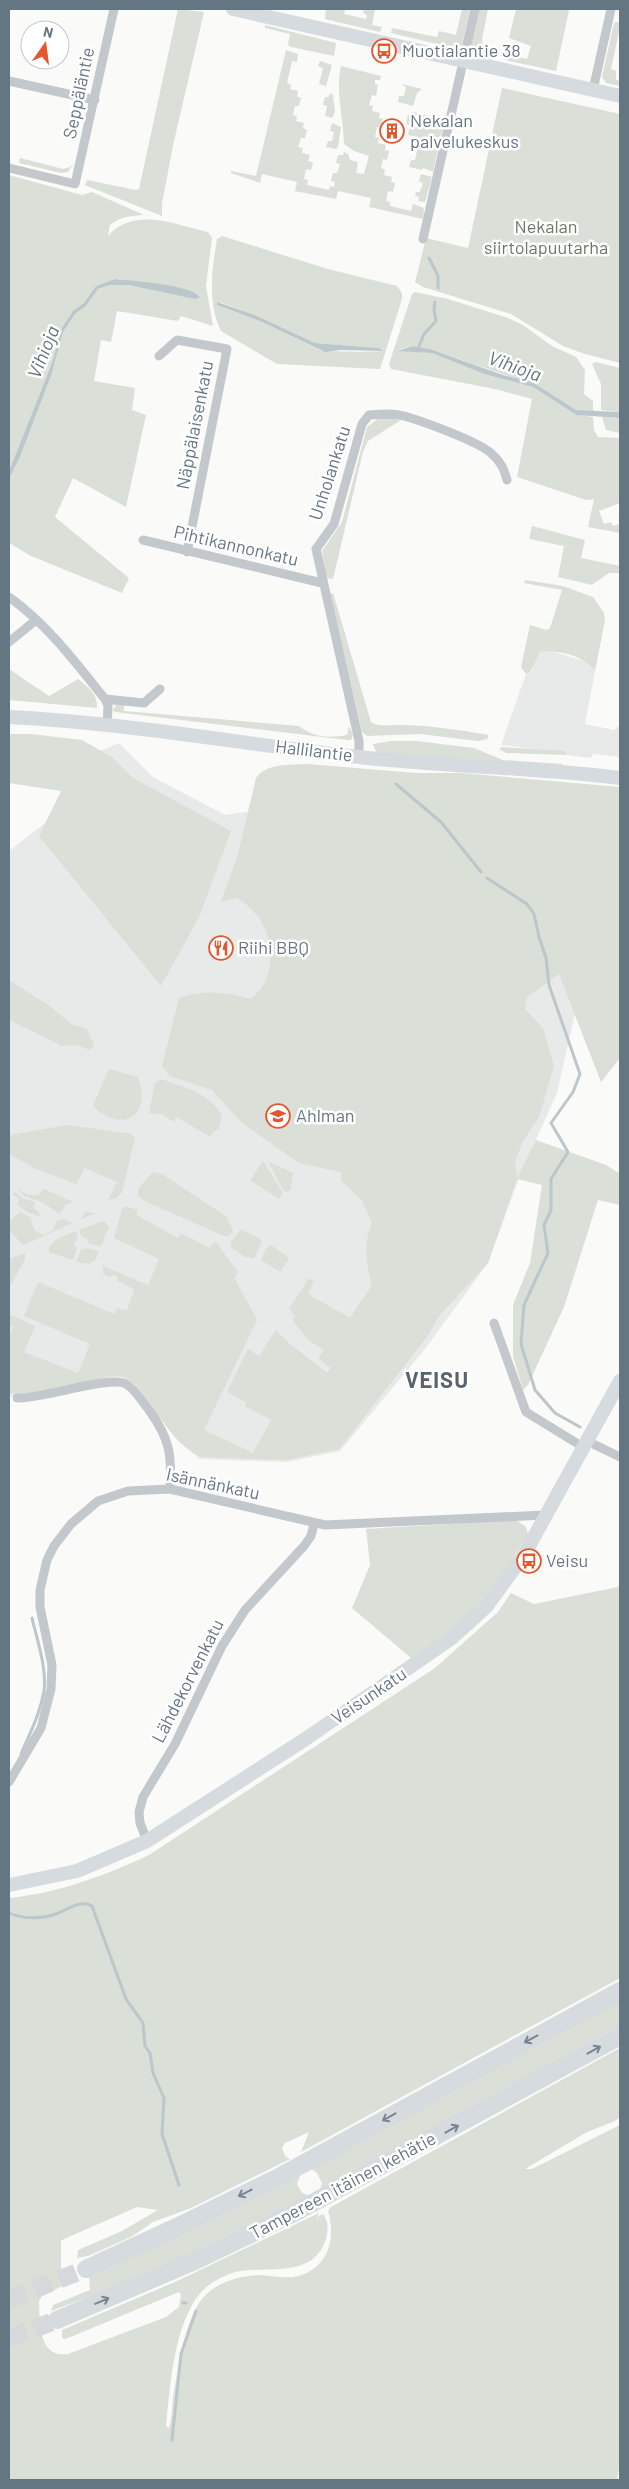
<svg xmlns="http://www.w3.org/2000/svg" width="629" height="2489" font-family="Barlow,sans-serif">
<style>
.built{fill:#e8e9e9}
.green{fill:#dadfd7;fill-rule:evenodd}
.water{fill:#bbc7cb}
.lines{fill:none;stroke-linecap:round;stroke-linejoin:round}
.stream{stroke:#bbc7cb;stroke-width:3}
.highway-tunnel{stroke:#d5d9db;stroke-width:18;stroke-dasharray:18 9;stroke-linecap:butt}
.street{stroke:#c3c8cc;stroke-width:9}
.secondary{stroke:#d6dbdf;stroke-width:14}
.highway{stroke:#d6dbdf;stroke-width:18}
.oneway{stroke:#768591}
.labels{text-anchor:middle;stroke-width:5;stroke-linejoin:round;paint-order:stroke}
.poi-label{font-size:18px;fill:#657683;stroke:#fff;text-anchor:start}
.street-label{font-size:18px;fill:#657683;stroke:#fff}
.park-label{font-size:18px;fill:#687a64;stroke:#fff}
.water-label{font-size:19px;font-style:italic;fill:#60757c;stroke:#fff}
.district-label{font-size:22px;font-weight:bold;letter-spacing:1px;fill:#57646e;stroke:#fff}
</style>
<rect width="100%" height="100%" fill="#fafaf8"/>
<!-- built -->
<path class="built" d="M551,651L588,662L595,671L585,724L614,730L620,725V757L593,754L591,758L567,755V753L501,745L526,674L531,673L539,652Z
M119,743L153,777L225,815L412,788L469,833L578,1000L557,1093L520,1175L488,1263L425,1349L340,1451L287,1462L200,1459L176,1439L135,1385L124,1377L106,1378L25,1400L9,1396V851L77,798L60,768Z"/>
<!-- green -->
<path class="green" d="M178,9L204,12L174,141L162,203V216L85,185L87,180L136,190L139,189Z
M326,9L345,10L344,14L366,19L367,15L363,13L364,9H375L372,25L382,27L380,32L325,19Z
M462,9H470L462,45L458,49L391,33L392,28L437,37L439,31L456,35Z
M479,9H488L482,40L484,51L493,53L494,48L497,49L496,58L477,54L471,46Z
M516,9L569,10L556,71L505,60L507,54L527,59L531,46L509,38Z
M617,22L620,23V27L611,69L616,71V80L620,81V86L606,83L602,77L614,23Z
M265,25L336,43L334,56L291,47L288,45L290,34L265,28Z
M286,50L298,54L297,62L292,61L287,83L291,85L290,89L298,91L297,97L301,98L299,106H295L293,115L297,116L296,121L304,123L303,128L307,130L305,138H301L298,147L303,148L302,153L310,155L308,161L313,162L311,170L306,169L304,179L308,180L307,185L329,190L330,186L334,187L335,182L331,181L333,173H337L340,164L336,163L338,155H343L344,152L348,154L350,160L358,162L356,173L364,174L369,156L354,151L344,144C344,119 335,92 341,66L381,76L380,80H375V84L378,85L376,96L372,95L369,105L373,106L372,111L380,113L379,118L383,119L381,128L377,127L375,137L379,138L378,143L386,145L385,150L389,151L387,160L383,159L381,168L385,170L384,175L392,177L391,182L395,183L393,192L388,191L386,201L390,202V206L411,211L413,204L424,208L423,219L369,207L371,198L338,191L336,199L295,191L297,182L262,174L260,183L231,173V171L256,176Z
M320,61L332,65L326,86L319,84L323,68L318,66Z
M402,84L422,89L417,93L413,106L398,102L399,96H404L406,87Z
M502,88L620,114V363L585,354L563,346L511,314L423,287L415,282L426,238L468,248Z
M330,93L333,95L335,112L332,118L325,116L327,106L323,105L325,97H329Z
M413,112L445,120L439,142L408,135L410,125L406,124L408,115L412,116Z
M332,123L341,127L338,147L336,149L326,147L328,141H332L334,132L330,131Z
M415,142L438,148L433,172L423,168L422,170L409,167L411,160H415L417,151L413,150Z
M20,158L63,169L70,167L74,162L68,172L61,173L19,163Z
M421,174L432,177L425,202L418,201L419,197L415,196L416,192H420L423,183L419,181Z
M9,175L82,195L92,192L144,215C132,216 121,216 110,225L108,236C135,206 175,225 208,232L212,238L206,286L213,326L181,316L178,321L117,311L111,342L101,340L94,381L135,388L132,410L146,415L126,507L73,478L55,517L129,578L122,593L31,556L9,543V479L20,457L51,376L63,332L75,314L86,306L98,289L110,285H129L200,297L197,294L180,288L140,282L115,279L96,286L84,303L72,313L62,329L52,363L9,471Z
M222,236L328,269L397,286L402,293V299L380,369L277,364L221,331C207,302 212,269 217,239ZM219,302L255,315L315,343L379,348L383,351C379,352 325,352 320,350L262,322L225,308Z
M415,292L448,299L508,318L523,325L552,346L576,357L585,370L584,394L593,401V411L576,410L541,390L514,378L430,349L413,346L397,350L432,353L484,374L533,387L574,414L593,417L594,430L598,437L620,438V503L599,511L604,524L611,522L613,526L620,524V533L588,527L594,499L586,500L517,477L532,399L495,389L391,369L389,364L412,294Z
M595,362L620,368V412L601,410V384L592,364Z
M380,417L401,420L368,441L363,452L333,579L326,578L322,551L342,522L367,427Z
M602,417L620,418V433L606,430Z
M532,526L585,540L581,558L620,566V573H609L592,585L558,577L564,546L529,539Z
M525,580L563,586L593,597L604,613L605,620L595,671C583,655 559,650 540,652L530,673L526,674L521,667L530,625L547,630L550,628L562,590L524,583Z
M333,593L371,722C378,727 388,725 398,725C428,725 459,730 489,735L487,739L478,741L420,734L367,736L362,732L330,594Z
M9,669L49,696L78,679C88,687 98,694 97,708L9,700Z
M113,704L124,705V711L299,726C315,738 328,738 347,735L349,726L353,735L351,740H347L115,712L112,710L116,706Z
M9,734H31L82,740L112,757L133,778L231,831L200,915L161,986L39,836L61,791L9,783Z
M391,741H416L474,748L503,760L563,764L560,767L391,754L376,752L373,744Z
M502,747L563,751L566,752L567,755L506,753L499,749Z
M307,764L416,773H461L620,787V1058L601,1082L559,974L527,997L525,1009L543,1028L554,1066L539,1117L523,1141L515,1161L517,1178L536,1140L606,1165L620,1174V1205L598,1200L564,1307L528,1385L523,1390L513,1356V1305L530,1263L542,1185L517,1179L488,1263L439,1316L427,1337L339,1449L287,1460L202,1457C167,1444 146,1383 122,1377C113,1374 101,1379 92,1381C65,1387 37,1396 9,1393V1336L13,1327L9,1325V1317L11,1315L35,1326L24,1352L78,1373L90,1344L24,1316L38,1282L114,1314L117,1308L127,1311L134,1289L117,1281L118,1277L113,1274L110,1277L103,1274V1266L148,1285L159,1259L114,1238L122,1209L125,1206L138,1210L136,1215L178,1238L181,1233L209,1248L215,1241L238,1272L235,1279L257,1320L204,1430L253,1453L271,1420L245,1406L247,1403L227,1392L248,1349L259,1356L276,1330L290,1344L327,1373L331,1368L318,1358L324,1350L308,1340L293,1321L295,1316L289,1309L309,1278L314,1282L308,1294L350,1318L372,1285C366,1264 363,1244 372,1223L362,1201L341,1180V1172L299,1163L242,1123L212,1090L170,1076L162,1066L179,998C204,989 227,992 252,999C257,993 264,986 266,980C278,948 266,915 237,898L221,902L238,854L256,778C266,763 290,765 307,764Z
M9,980L51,1007L71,1024L87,1029L94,1046L90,1050L76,1045L62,1046L9,1020Z
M109,1069L138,1077C152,1115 123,1135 93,1106Z
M159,1080H164C186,1088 211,1094 222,1116L219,1129L214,1131L210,1137L177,1117L174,1122L162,1114L149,1113L155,1083Z
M68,1125L132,1134L135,1138L122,1192L117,1198L108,1200L117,1182L85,1168L76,1184L34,1168L9,1154V1137L14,1134Z
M263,1161L283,1193L279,1199L250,1180Z
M268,1161L293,1173L291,1189L287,1192L283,1190Z
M153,1172L162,1174L227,1217L233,1231L229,1236H224L149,1203L138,1196V1189Z
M16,1188L26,1194L38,1196L44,1189L73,1202L65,1205L60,1214L58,1213L42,1202L24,1196Z
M15,1192L22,1198L35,1202L33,1208L39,1212L40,1216C31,1215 23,1210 17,1204L19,1199L12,1194Z
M20,1212L30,1217L34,1230L43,1235L53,1230L57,1221L64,1219L73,1223L80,1220L85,1212L95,1213L23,1245L9,1230V1222Z
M104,1221L109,1227L101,1246L89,1244L88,1240L81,1236L79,1230Z
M241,1229L261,1239L262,1242L254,1258L245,1257L231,1247V1242Z
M75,1231L78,1237L74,1245L77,1249L73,1260L49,1252C50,1239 65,1236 75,1231Z
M271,1245L289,1258L280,1272L261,1260L267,1247Z
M88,1248L99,1252L96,1259L89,1264L76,1262L81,1250Z
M25,1253V1260L9,1288V1259Z
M516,1520L526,1527L528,1534L493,1591L448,1634L411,1658L352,1608L370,1565L366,1529Z
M620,1583V1978L301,2152L309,2132L285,2143L282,2148L285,2156L290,2159L191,2208L153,2222L131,2237L88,2256L77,2258L78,2250L122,2231L158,2210L137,2207L64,2239L61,2241V2267L66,2284L41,2297L39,2302C40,2323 38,2358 68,2354L166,2317L179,2307L181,2295L179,2292L68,2338L64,2339L62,2337V2330L175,2282L319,2213L316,2224L319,2216L323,2214C329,2221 328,2231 326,2239C313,2280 266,2265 235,2272C223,2276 211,2282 202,2291C174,2322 170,2387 166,2426L169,2428C172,2419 172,2408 173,2398C178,2370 184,2322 202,2299C216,2282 240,2275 261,2275C273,2276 286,2279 299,2276C329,2267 336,2238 328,2211L331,2207L620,2048V2117L615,2121L587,2132L525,2169H532L620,2125V2462L617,2480H9V1898C58,1893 104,1876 149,1855L435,1668L498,1612L511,1593L534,1604L618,1587Z
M620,1999V2026L320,2190L322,2183L317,2173L311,2169Z
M300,2176L297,2184L302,2193L310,2196L223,2240L99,2293L51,2311L53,2305L90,2290L89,2275Z"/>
<!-- water -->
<path class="water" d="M115,279C132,281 190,284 200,297L195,299L129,285H110L98,289L86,306L75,314L63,332L51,376L20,457L9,479V471L52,363L62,328L73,311L84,303L96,286Z
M217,302L255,315L315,343L379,348L383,351L341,350L325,352L262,322L220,306L217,305Z
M413,346L430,349L503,375L532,382L576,410L620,412V418L576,415L533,387L484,374L432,353L397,351Z"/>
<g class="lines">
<!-- stream -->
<path class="stream" d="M429,258L438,276V288
M418,349L424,334L436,321L434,310L435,302
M396,784L441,822L481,872
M487,878L527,904L534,914L539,937L546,958L549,985L580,1074L573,1092L551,1123L568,1152L551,1179V1210L544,1225L548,1253L524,1305L521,1344L535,1390L555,1413L580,1427
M21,1754C30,1733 40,1714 44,1691C47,1668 37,1640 32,1618
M9,1913C22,1919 42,1919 56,1914C67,1910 80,1899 92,1906L126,1999L143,2023L145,2046L150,2053L153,2073L164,2098L162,2134L179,2185
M183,2303H186
M172,2440L181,2354L196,2311"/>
<!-- highway-tunnel -->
<path class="highway-tunnel" d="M9,2299L86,2269
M9,2338L57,2320"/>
<!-- street -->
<path class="street" d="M9,81L95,100
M593,90L611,9
M9,168L75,184L114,9
M423,239L475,9
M159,356L177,340L227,349L187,552
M143,540L322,583
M9,597C47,624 76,663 105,699L108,706L107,725
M9,642L36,620
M105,699L144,703L160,689
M359,757V741L316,549L334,524L362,424L369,415C381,414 392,413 404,416C422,421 480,442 492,454C501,462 504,469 507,480
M494,1323L526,1412L583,1447
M17,1398C42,1399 111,1375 126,1384C136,1390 142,1402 149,1410C170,1439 172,1455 170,1489
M587,1441L620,1457
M9,1782L41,1728L51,1689L52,1665L40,1607V1590L47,1560L54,1546L71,1524L98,1501L128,1491L170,1489L325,1525L546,1515
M147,1841L140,1823L139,1812L143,1797L175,1744L222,1646L245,1610L304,1546L311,1536L314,1524"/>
<!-- secondary -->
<path class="secondary" d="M233,9L620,96
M9,717C127,723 242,744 359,757C446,767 534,767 620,778
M9,1885L77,1871L147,1841L304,1740L452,1638L487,1606L524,1555L620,1381"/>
<!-- highway -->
<path class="highway" d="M86,2269L183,2224L279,2177L620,1991
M57,2320L197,2260L294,2213L620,2036"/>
</g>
<!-- one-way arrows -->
<defs><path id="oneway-shaft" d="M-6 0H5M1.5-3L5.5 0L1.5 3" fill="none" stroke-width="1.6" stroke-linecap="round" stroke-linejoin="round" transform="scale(1.25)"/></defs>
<g class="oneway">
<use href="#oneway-shaft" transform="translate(531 2039) rotate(152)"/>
<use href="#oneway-shaft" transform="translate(594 2050) rotate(-29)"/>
<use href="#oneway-shaft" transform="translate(389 2117) rotate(151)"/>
<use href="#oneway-shaft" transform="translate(452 2129) rotate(-29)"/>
<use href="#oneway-shaft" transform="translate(245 2193) rotate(153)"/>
<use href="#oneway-shaft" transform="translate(102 2301) rotate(-23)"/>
</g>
<!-- icons -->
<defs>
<g id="bus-ring" transform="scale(1.25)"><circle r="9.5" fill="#fff" stroke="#e4572e" stroke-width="1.5"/><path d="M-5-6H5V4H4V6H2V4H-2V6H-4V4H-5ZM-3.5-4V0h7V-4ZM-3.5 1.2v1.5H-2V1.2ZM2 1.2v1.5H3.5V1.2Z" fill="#e4572e"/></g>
<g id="building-ring" transform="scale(1.25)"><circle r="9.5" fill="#fff" stroke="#e4572e" stroke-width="1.5"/><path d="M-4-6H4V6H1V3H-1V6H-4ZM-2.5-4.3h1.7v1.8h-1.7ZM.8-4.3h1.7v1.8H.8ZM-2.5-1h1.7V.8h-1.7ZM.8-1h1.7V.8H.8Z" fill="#e4572e"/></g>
<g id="restaurant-ring" transform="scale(1.25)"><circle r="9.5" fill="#fff" stroke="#e4572e" stroke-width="1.5"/><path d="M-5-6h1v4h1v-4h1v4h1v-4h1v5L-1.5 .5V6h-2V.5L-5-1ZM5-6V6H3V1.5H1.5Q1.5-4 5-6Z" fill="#e4572e"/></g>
<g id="university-ring" transform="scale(1.25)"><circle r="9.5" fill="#fff" stroke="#e4572e" stroke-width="1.5"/><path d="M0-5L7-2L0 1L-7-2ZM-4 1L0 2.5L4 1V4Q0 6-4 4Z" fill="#e4572e"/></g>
</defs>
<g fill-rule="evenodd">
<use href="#bus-ring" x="384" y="51"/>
<use href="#building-ring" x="392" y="131"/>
<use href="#restaurant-ring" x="221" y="948"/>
<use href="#university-ring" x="278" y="1116"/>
<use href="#bus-ring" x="529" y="1561"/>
</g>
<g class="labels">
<!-- poi labels -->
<g class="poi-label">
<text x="402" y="57">Muotialantie 38</text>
<text x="410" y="127">Nekalan<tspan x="410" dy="21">palvelukeskus</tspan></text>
<text x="238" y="954">Riihi BBQ</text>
<text x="296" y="1122">Ahlman</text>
<text x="546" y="1567">Veisu</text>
</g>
<!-- street labels -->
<g class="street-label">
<text transform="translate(79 93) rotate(-78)" y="6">Seppäläntie</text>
<text transform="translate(195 425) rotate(-79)" y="6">Näppälaisenkatu</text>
<text transform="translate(330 473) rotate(-72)" y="6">Unholankatu</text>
<text transform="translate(236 546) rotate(13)" y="6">Pihtikannonkatu</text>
<text transform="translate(314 751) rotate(7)" y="6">Hallilantie</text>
<text transform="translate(213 1484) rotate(12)" y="6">Isännänkatu</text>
<text transform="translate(188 1681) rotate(-63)" y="6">Lähdekorvenkatu</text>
<text transform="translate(369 1696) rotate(-34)" y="6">Veisunkatu</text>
<text transform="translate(343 2186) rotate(-28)" y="6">Tampereen itäinen kehätie</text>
</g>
<!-- park labels -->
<g class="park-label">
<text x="546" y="233">Nekalan<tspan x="546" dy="21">siirtolapuutarha</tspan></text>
</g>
<!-- water labels -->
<g class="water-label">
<text transform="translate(43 352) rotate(-68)" y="7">Vihioja</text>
<text transform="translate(515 366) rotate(20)" y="7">Vihioja</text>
</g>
<!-- district labels -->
<g class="district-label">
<text x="437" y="1388">VEISU</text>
</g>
</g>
<!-- border -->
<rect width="629" height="2489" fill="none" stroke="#657683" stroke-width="20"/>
<!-- north arrow -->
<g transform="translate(45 45) rotate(14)"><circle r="24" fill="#ffffff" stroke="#c1c8cd"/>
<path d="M0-4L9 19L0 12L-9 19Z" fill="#e4572e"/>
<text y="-8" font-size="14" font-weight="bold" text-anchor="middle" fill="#657683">N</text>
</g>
</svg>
